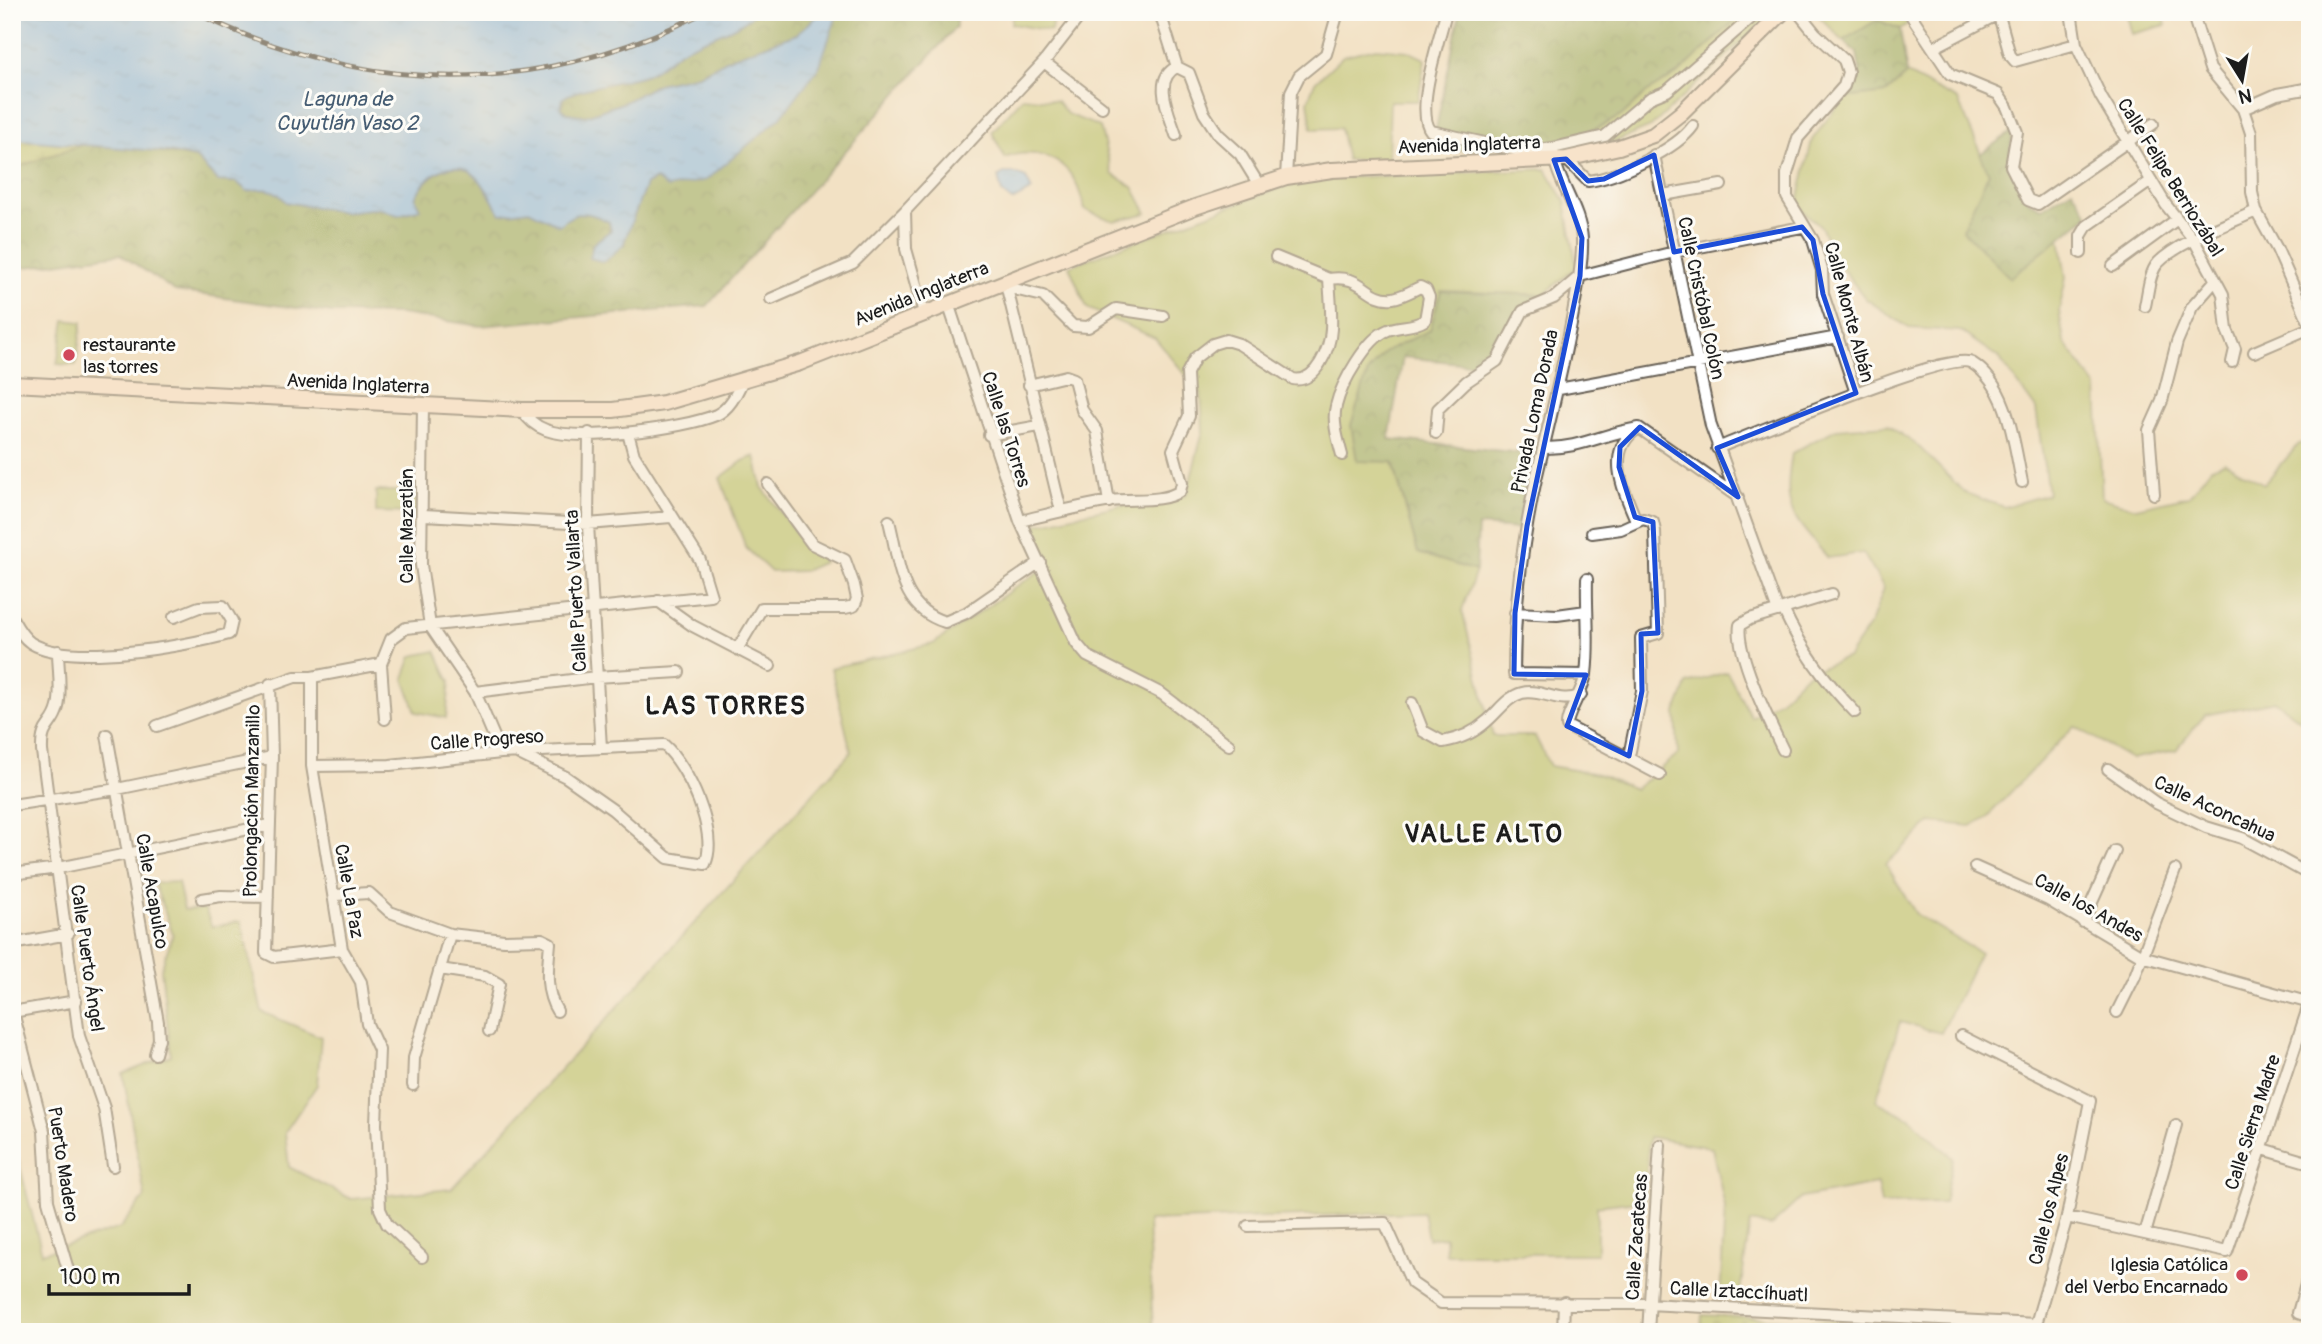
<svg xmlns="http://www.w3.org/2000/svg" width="2322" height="1344" font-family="Pangolin,sans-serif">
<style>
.green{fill:#afc063;stroke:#666e40;stroke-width:2}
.forest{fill:url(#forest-crowns);stroke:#54613a;stroke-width:2}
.wetland{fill:url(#wetland-marsh);stroke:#666e40;stroke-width:2}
.cemetery{fill:url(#cemetery-stones);stroke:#666e40;stroke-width:2}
.water{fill:url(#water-ripples);stroke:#4f6c88;stroke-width:2}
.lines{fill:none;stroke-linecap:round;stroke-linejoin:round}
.minor-casing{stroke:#676157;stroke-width:14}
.secondary-casing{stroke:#676157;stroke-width:18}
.minor{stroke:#fff;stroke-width:10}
.secondary{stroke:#fde4d1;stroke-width:14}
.rail-casing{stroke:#1c1c1c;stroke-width:5}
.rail{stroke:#fdfcf7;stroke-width:2.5;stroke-dasharray:8;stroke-linecap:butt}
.marked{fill:none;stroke:#1d4ed8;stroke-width:5;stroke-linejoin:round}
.poi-dot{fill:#d1495b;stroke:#fdfcf7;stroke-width:2.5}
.labels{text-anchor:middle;stroke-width:6;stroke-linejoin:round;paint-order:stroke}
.street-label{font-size:19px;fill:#1c1c1c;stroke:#fdfcf7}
.poi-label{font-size:19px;fill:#1c1c1c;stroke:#fdfcf7;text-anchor:start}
.water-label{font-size:21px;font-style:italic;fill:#455c72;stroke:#fdfcf7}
.district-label{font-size:26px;font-weight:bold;letter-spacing:2px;fill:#1c1c1c;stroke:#fdfcf7}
</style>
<defs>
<pattern id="forest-crowns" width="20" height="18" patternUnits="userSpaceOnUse" patternTransform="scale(1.75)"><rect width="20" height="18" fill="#8ba659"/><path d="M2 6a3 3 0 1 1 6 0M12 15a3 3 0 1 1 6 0" fill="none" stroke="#718649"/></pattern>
<pattern id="wetland-marsh" width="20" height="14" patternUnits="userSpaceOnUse" patternTransform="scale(1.75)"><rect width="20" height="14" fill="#afc063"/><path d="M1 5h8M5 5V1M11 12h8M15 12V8" fill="none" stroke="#96a455"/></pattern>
<pattern id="cemetery-stones" width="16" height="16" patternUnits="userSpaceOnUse" patternTransform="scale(1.75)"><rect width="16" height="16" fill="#afc063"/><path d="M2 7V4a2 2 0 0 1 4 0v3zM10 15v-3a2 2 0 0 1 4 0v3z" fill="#96a455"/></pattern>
<pattern id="water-ripples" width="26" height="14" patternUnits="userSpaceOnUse" patternTransform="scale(1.75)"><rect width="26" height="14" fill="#82bcf4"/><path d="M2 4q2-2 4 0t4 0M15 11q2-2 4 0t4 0" fill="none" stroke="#70a1d1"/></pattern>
</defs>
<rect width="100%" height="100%" fill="#fdfcf7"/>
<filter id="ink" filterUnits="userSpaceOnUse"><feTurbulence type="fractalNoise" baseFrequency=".0143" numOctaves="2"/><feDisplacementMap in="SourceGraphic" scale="14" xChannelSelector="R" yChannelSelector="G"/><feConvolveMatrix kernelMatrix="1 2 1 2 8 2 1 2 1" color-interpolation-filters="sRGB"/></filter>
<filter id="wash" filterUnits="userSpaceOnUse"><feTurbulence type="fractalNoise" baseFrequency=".00686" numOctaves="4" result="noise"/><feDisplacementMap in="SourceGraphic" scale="28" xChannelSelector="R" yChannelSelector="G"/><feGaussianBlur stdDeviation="1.57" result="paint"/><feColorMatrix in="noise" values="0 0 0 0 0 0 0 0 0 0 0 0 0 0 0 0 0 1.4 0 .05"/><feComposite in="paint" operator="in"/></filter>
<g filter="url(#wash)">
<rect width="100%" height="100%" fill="#f2e1c4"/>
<!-- green -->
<path class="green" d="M1013,12H1054L1051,31L1011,24Z
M1744,12H1773L1651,127L1614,142L1572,152L1555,141L1583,135L1621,116L1646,93L1680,72Z
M1815,12H1927L1900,29L1877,20L1843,41Z
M2126,12H2162L2166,25L2132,34Z
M1376,48L1408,51L1425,59L1418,101H1390L1388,159L1347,160L1340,128L1312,129L1308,101L1315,82L1343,56Z
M1907,74L1958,100L1989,173L1963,229L2010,278L2060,237L2066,278L2059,311L2064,342L2097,387L2102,498L2136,508L2189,496L2211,467L2225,462L2264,484L2299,444L2310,441V727L2275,701L2205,715L2176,750L2131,759L2074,726L1987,817L1971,826L1931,822L1886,864L1916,914L1980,953L1941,1033L1900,1022L1876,1101L1910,1118L1953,1158L1944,1203L1881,1204L1877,1184L1801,1198L1771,1226L1750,1222L1739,1300L1720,1297L1725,1207L1712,1148L1649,1137L1645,1200L1597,1206V1254H1446L1445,1237L1428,1239L1423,1212L1148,1221L1153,1332H12V1136L42,1253L120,1228L145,1197L123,1074L171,1055L161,969L173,934L154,883L178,882L184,910L205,909L212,927L241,921L262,1012L321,1037L317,1085L285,1132L289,1167L351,1199L451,1189L851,752L831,668L933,644L1048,565L1034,525L1120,505L1168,504L1187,493L1203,431L1201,393L1155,338L1087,308L1069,266L1284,186L1331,178L1546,169L1565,201L1577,267L1543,295L1441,291L1430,331L1385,352L1368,372L1418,553L1476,571L1462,610L1493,736H1535L1550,766L1598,774L1635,789L1678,754L1676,713L1687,684L1727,672L1751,717L1781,699L1806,674L1848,657L1871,623L1884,588L1863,553L1828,558C1792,515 1782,512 1792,453L1836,429L1887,425L1917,445L1965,493L2004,507L2048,494L2036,409L1999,358L1960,331L1909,328L1866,299L1836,261L1822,228L1797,206L1812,140L1843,98L1886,93Z
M1023,97L1057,101L1067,114L1100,127L1112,174L1133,187L1147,213L1114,221L1085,210C1082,200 1079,187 1073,178C1059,155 1028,148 1005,158L992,132Z
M65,320L82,322L76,365L57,364Z
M755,456L762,487L806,546L824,562L804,571L771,572L746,548L720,478L743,461Z
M376,491H416V513L376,512Z
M436,651L450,682L446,718L416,712L404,678L412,656Z"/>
<!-- forest -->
<path class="forest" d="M756,12H822L797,34L730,58L699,75L658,84L625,102L586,116L567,113L561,108L563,98C578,87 625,82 647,74C658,69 668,59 678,52C704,37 733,33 756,12Z
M835,12H921L923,15L951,12L956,16V27L707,306L480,326L400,314L332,313L175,291L120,254L12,269V169L86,143L133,147L196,158L218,181L237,182L247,191C264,188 275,187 286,202L344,212L379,208L398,215L420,209L415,198C426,175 454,154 477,177C486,186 493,203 501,214L529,210L559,225C578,209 589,211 609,222L611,230L593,244L623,245L646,184L656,179L836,18Z
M1460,12H1744L1680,72L1646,93L1621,116L1583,135L1543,143L1431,153Z
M1877,20L1900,29L1907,74L1886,93L1843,98L1860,71L1857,53L1843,41Z
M2013,131L2009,159L2029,202L2042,208L2072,189L2089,215L2010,278L1962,229L1989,173L1980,154Z
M1441,291L1543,295L1470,364L1403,357L1389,439L1530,454L1518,529L1478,526L1476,571L1418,553L1393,462L1357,461L1351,425L1368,372L1385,352L1430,330Z"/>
<!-- wetland -->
<path class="wetland" d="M12,139L86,143L12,169Z"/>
<!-- cemetery -->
<path class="cemetery" d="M1702,1315L2042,1331L2043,1332H1701Z"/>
<!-- water -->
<path class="water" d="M12,12H756C733,33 704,37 678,52C668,59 658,69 647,74C625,82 578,87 563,98L561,108L567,113L586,116L625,102L658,84L699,75L730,58L797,34L822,12H835L836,18L819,67L780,118L706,180L667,188L656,179L646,184L623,245L604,262L590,258L593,244L611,230L609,222C588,211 578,209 559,225L529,210L501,214C493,203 486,186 477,177C454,154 426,174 415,198L420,209L398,215L379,208L344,212L286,202C275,187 264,188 247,191L237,182L218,181L196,158L169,152L12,139Z
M1004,173H1013L1026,178L1032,190L1012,201L1002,193L998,177Z"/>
</g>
<g filter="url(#ink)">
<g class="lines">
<!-- minor casing -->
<g class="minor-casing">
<path id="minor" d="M1446,12C1440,38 1414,111 1431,131L1525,152L1553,148C1555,180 1580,207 1582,239C1583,263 1577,289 1573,313C1563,369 1549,423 1536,479C1522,543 1514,608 1514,674L1586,675
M1798,12L1815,33L1844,60L1848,72L1844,86L1798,138L1787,174V197L1813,240L1822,270L1823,294L1856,393
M1909,12L1950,74L1998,94L2007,107L2017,132L2011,166L2028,200L2038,204L2153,124
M1998,12L2010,55L2015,61L2076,44
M2071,12L2076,44L2101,97L2166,205L2194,240L2223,294L2227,330L2235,349L2232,362
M2192,12L2210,69L2243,109L2251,133L2252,192L2256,211L2277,249L2310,324
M1160,13L1177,67L1189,73L1204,113L1218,134L1240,154L1259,185
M1933,48L1998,14
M1044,62L1102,107
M2243,109L2277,94L2310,88
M1176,135C1170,115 1151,79 1177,67
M1553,148L1605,136L1650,98L1667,91L1758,12
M1654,155L1711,426L1778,611
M1566,159L1588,181C1616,178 1677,149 1693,126
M1286,177L1291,92L1299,76L1326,54L1338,12
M1663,195L1721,185
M2081,253V236L2087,226L2151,181
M1276,257L1329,279
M2113,266L2176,220
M1005,280L1061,511
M1006,287L1043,296L1073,326L1088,327L1116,309L1163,316
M771,299L853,263L905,211
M948,303L1020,521L1076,643L1087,656L1162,694L1229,745
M2145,306C2148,293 2149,273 2158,263C2178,242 2229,224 2256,211
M924,313L906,249L905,211L1044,62L1083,12
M2254,352L2310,328
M1029,385L1066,376L1074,379L1082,410L1097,431L1109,502
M1559,389L1838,337
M423,405L421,565L430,626L475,692L501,753
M522,410C528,420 535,426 546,430C579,442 683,429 716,415C729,409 736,395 742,382
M589,433L588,524L601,748
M1436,433L1438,409L1466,382L1497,361L1523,311L1554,298L1580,276L1674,252L1802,227
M989,435L1039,426
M1544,448C1580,449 1604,433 1639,428L1738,497
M1717,448C1752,435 1950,349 1972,363C2009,386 2014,444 2022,482
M2154,494L2149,430L2162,401L2177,342L2192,307L2215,281
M424,515L588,524L671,517
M1636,520C1624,492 1604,451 1637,429
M889,521C900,563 899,608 945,622L966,613L1040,562
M1020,521C1050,514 1080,506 1111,501C1133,498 1163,503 1180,491L1182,483L1173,450L1189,416L1187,373L1195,358L1213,344L1226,340L1239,344L1293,379C1316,384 1330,348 1331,329C1332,312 1330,295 1329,279C1363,273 1367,301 1393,298C1401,297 1412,291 1420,287L1426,290L1429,297L1425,320C1413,328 1400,325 1388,330C1367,338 1341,384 1336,406C1332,421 1338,440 1342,455
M1592,533L1621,529L1643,519L1653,522L1655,531L1658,633L1641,638L1642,691L1629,756
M1587,579C1586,610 1590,643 1586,674C1583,691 1566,715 1567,726L1660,775
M658,601L693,626L770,666
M1783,609C1802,650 1824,680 1855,712
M1515,613L1557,615L1586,611
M12,618C17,627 22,637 31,643C70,667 186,646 229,634L232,621L223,606L199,607L174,617
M738,648L762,608H845L854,606L857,599L854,585L845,560L812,544L768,484
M58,651C58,668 62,690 58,707C53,728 41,723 42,751L79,1036L104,1108L113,1166
M381,664L385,719
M312,677V766L342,949L361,982L367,1024L379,1050L376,1124L380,1209L387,1224L422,1257
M270,684L272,757L266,953L274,957L342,949
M475,692L596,677L679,672
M1412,703L1423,731L1443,742C1460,739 1474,733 1487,721C1498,712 1507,697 1522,693C1542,688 1560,706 1581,695
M157,726L295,677H312L381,664L391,639L406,628L711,596L700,560L634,455L628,433
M107,735L158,1022L159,1039L155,1054
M1783,750C1770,723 1735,653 1740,625L1750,619L1832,594
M312,766L390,765L501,753L664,745C688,766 719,833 705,864L668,858L613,810L566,777L519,754
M2108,769L2156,803L2206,827L2242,838L2310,875
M12,805L117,789L272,757
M1975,867L2048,900L2142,956L2310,1003
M12,874L58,868L269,825
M336,895L369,893L390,912L450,934L504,940L542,939L550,943C548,967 544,990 557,1011
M202,899L221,896L268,897
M2083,922L2115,851
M12,944L68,934
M440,969L485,976L499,984L489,1031
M12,1012L76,1001
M13,1012L44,1131L48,1201L71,1280
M2117,1012L2135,976L2175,870
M413,1085L414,1058L450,934
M2263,1149L2310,1163
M2067,1217L2227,1252L2310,1002
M1248,1226L1385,1223L1412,1283L1441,1303L1648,1304L2036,1324L2067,1217L2090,1101L1961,1036
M2145,1234L2176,1125
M2310,1270L2298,1313L2310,1317
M1563,1332L1564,1302
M1648,1332L1660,1145"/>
</g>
<!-- secondary casing -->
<g class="secondary-casing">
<path id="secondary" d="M12,384L522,410H613L664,403L800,363L1195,207L1286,177L1332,170L1566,159L1619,147L1653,135L1681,113L1783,12"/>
</g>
<!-- minor -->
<use href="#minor" class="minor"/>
<!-- secondary -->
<use href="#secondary" class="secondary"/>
<!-- rail casing -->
<g class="rail-casing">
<path id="rail" d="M194,12C364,96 535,99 705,12"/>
</g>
<!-- rail -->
<use href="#rail" class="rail"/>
</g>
</g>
<!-- marked area -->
<path d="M0 0H2322V1344H0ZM1654,155L1674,252L1802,227L1813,240L1823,294L1856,393L1717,448L1738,497L1640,427L1620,447L1619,467L1635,517L1653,522L1658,633L1641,634L1642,691L1629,756L1567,726L1586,675L1514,674L1515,613L1527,526L1580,276L1582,238L1554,160L1566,159L1588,181L1604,179Z" fill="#f2e1c4" fill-opacity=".55" fill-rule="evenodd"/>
<path class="marked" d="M1654,155L1674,252L1802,227L1813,240L1823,294L1856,393L1717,448L1738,497L1640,427L1620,447L1619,467L1635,517L1653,522L1658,633L1641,634L1642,691L1629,756L1567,726L1586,675L1514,674L1515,613L1527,526L1580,276L1582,238L1554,160L1566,159L1588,181L1604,179Z"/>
<!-- markers -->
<g class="poi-dot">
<circle cx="69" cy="355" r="7"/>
<circle cx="2242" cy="1275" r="7"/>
</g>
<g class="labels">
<!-- street labels -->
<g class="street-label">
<text transform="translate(1469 144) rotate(-2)" y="7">Avenida Inglaterra</text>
<text transform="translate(2171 177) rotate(58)" y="7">Calle Felipe Berriozábal</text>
<text transform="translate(921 293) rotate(-22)" y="7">Avenida Inglaterra</text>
<text transform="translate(1702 298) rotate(78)" y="7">Calle Cristóbal Colón</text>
<text transform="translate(1850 312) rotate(75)" y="7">Calle Monte Albán</text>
<text transform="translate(358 383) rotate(3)" y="7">Avenida Inglaterra</text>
<text transform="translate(1534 411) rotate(-78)" y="7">Privada Loma Dorada</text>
<text transform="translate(1007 429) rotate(72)" y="7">Calle las Torres</text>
<text transform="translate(406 526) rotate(-90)" y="7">Calle Mazatlán</text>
<text transform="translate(575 591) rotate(-93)" y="7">Calle Puerto Vallarta</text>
<text transform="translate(487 739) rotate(-4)" y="7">Calle Progreso</text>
<text transform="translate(251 801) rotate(-89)" y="7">Prolongación Manzanillo</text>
<text transform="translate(2215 808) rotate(25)" y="7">Calle Aconcahua</text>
<text transform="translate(153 891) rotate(80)" y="7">Calle Acapulco</text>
<text transform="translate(350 891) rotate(80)" y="7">Calle La Paz</text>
<text transform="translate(2089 907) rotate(29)" y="7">Calle los Andes</text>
<text transform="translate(88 958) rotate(82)" y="7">Calle Puerto Ángel</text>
<text transform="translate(2252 1122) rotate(-72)" y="7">Calle Sierra Madre</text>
<text transform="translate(64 1164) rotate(81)" y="7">Puerto Madero</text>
<text transform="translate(2048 1209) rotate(-76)" y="7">Calle los Alpes</text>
<text transform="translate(1636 1237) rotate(-86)" y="7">Calle Zacatecas</text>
<text transform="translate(1739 1291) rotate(3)" y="7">Calle Iztaccíhuatl</text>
</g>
<!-- poi labels -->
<g class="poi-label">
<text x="83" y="351">restaurante<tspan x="83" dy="22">las torres</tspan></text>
<text x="2228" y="1271" text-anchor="end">Iglesia Católica<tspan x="2228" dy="22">del Verbo Encarnado</tspan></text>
</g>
<!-- water labels -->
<g class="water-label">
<text x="347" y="106">Laguna de<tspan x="347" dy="24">Cuyutlán Vaso 2</tspan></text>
</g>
<!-- district labels -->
<g class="district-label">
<text x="726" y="714">LAS TORRES</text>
<text x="1484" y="842">VALLE ALTO</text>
</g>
</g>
<!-- margin -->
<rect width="2322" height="1344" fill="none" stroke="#fdfcf7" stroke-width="42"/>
<!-- north arrow -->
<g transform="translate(2242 80) rotate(169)" stroke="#fdfcf7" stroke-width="5" paint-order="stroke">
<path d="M0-5L12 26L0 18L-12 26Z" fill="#1c1c1c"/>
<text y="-10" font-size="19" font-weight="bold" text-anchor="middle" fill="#1c1c1c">N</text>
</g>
<!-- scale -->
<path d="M49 1284v10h140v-10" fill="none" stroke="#1c1c1c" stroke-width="3.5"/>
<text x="60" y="1284" font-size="21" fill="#1c1c1c" stroke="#fdfcf7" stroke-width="5" paint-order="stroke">100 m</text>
</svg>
